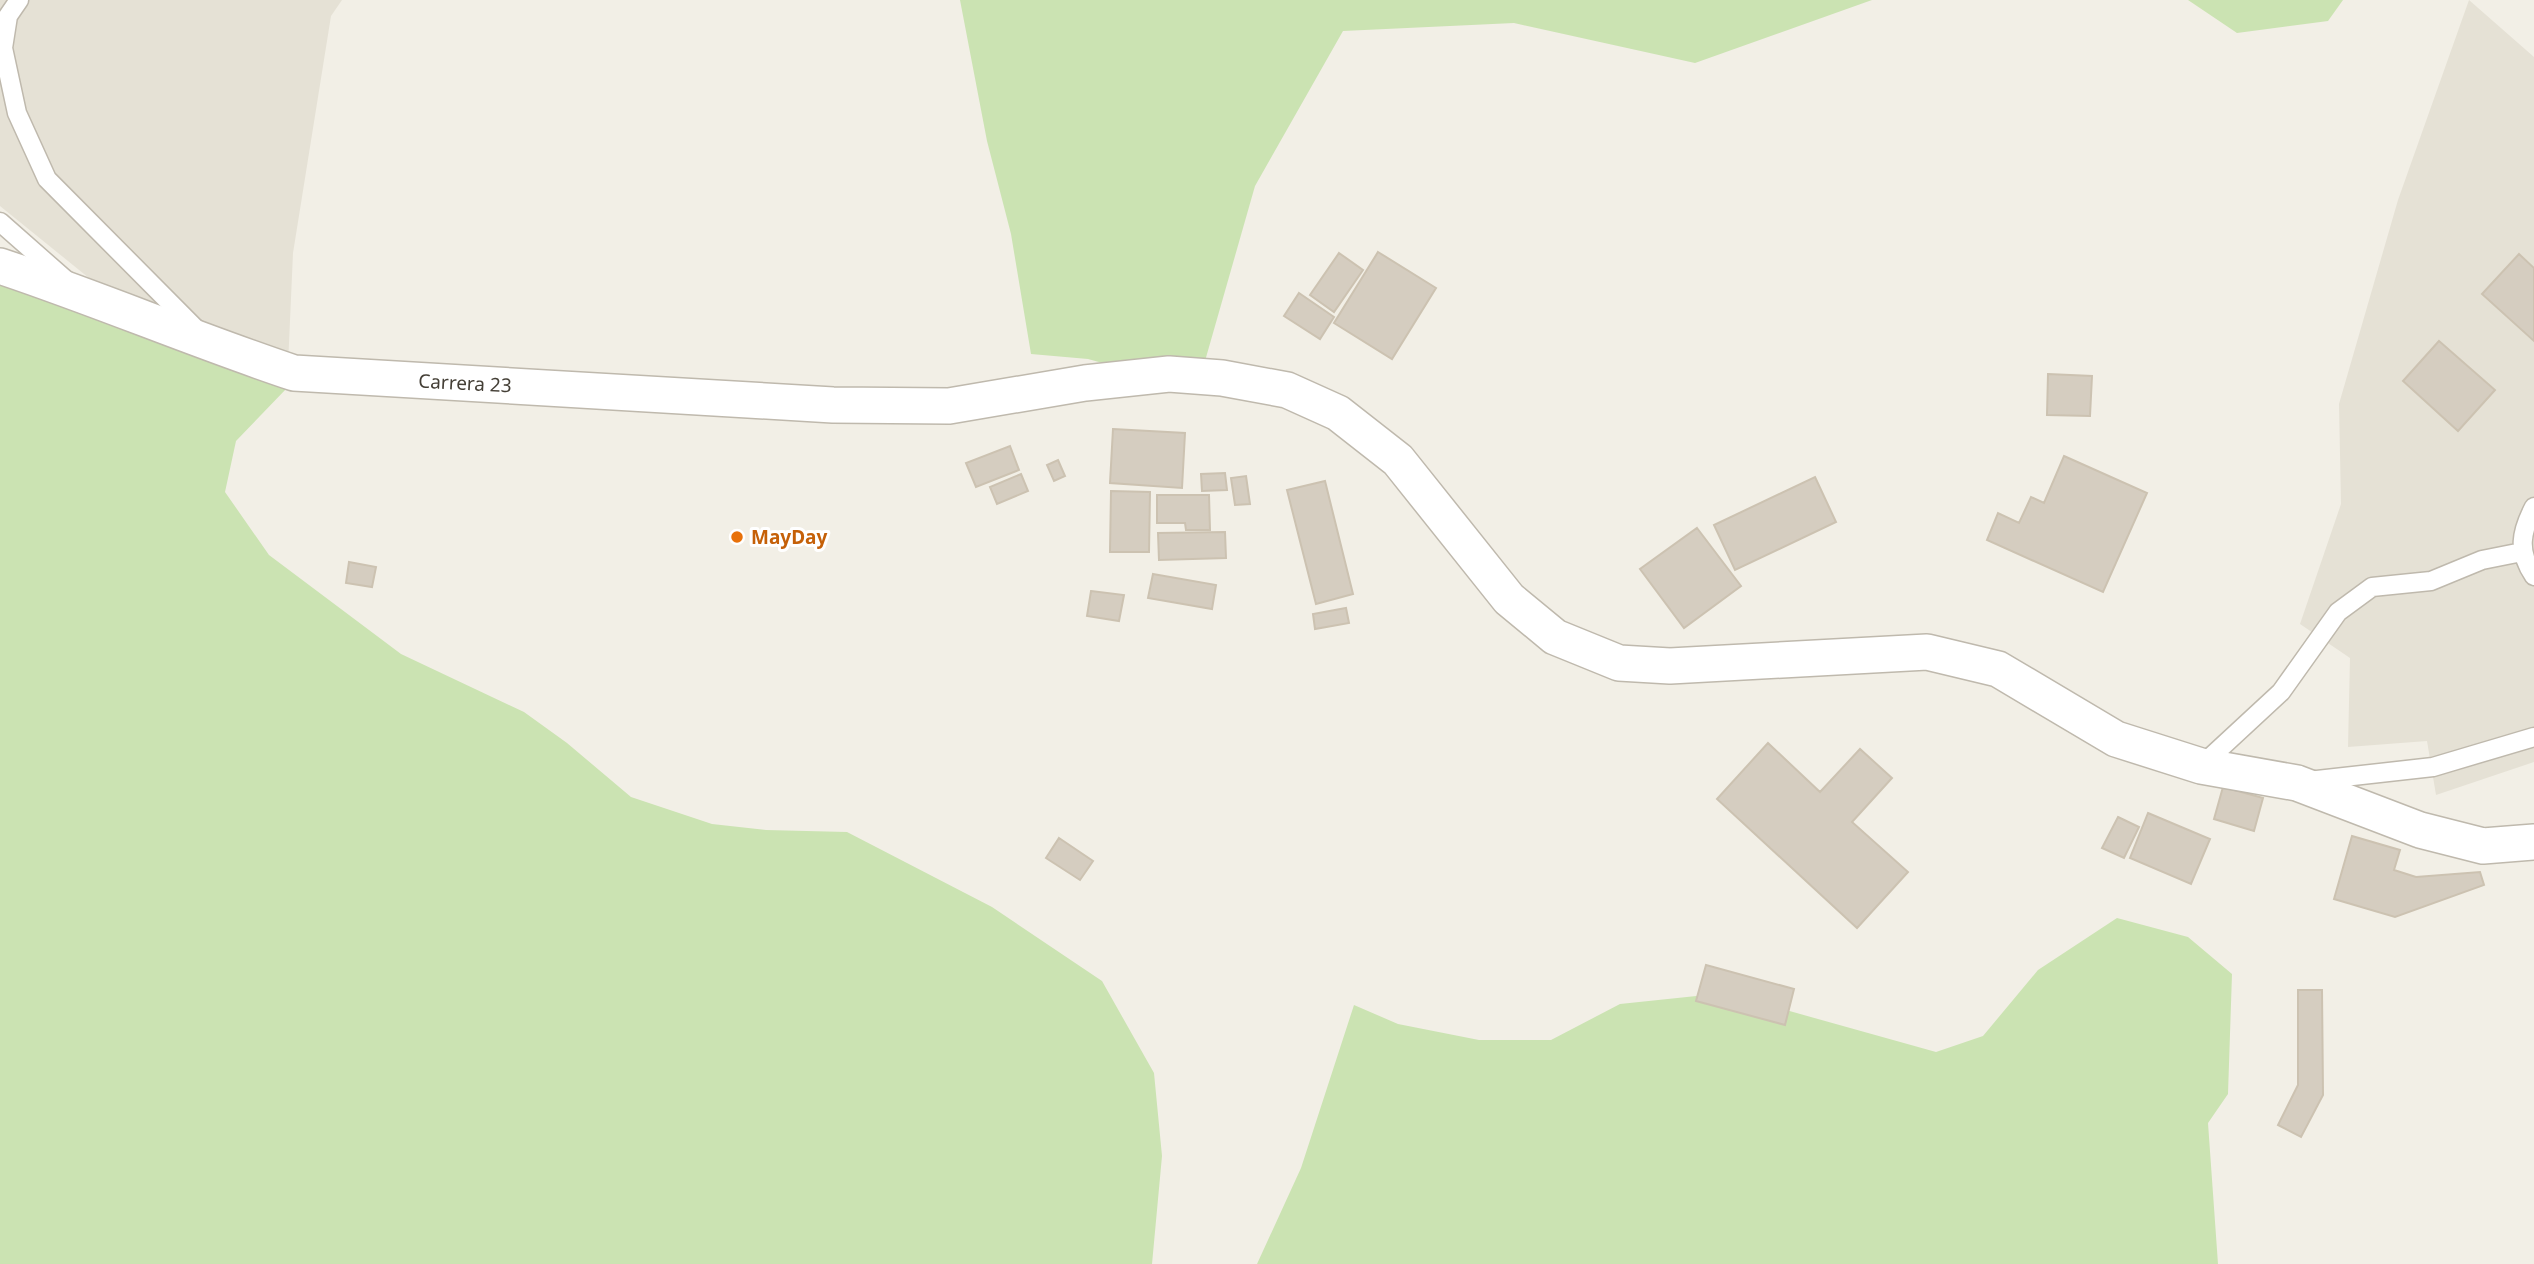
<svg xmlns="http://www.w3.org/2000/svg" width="2534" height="1264" font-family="'Noto Sans',sans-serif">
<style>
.residential{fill:#e5e1d5}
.green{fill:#cbe3b2}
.building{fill:#d5cdc0;stroke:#ccc2b1;stroke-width:2}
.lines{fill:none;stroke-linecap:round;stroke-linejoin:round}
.service-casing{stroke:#bfb9ad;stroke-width:21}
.minor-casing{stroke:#bfb9ad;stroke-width:38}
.service{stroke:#fff;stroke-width:18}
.minor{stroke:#fff;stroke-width:35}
.food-dot{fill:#e8710a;stroke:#fff;stroke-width:2.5}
.labels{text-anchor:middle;stroke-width:6;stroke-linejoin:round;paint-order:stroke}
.street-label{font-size:19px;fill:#443f36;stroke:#fff}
.food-label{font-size:19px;font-weight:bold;fill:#c56008;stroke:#fff;text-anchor:start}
</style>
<rect width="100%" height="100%" fill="#f2efe6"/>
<!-- residential -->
<path class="residential" d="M0,0H342L331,16L293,253L287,388L152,329L0,206Z
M2469,0L2534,57V762L2436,795L2427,741L2348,747L2350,658L2300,624L2341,504L2339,404L2398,200Z"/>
<!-- green -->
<path class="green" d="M960,0H1872L1695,63L1514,23L1343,31L1255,186L1197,389L1088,359L1031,354L1011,234L987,141Z
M2188,0H2343L2328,21L2237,33Z
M0,280L287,388L236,441L225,492L269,555L401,654L524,712L567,743L631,797L712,824L766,830L847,832L992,907L1102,981L1154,1073L1162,1156L1152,1264H0Z
M2117,918L2188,937L2232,974L2228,1094L2208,1123L2218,1264H1257L1301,1168L1354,1005L1398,1024L1479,1040H1551L1620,1004L1725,993L1936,1052L1983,1036L2038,970Z"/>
<!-- building -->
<path class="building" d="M1378,252L1436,288L1392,359L1334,323Z
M1339,253L1363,270L1334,312L1310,295Z
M2519,254L2534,268V341L2482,294Z
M1299,293L1334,317L1320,339L1284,316Z
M2439,341L2495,390L2458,431L2403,381Z
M2048,374L2092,376L2090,416L2047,415Z
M1113,429L1185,433L1182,488L1110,483Z
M1010,446L1019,470L976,487L966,463Z
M2064,456L2147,493L2103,592L1987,540L1998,513L2019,523L2031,497L2044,503Z
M1058,460L1065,476L1054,481L1047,465Z
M1225,473L1227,490L1202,491L1201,474Z
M1021,474L1028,491L997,504L990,487Z
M1246,476L1250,504L1235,505L1231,478Z
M1815,477L1836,522L1735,570L1714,525Z
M1325,481L1353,594L1316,604L1287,490Z
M1111,491L1150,492L1149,552H1110Z
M1157,495H1209L1210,530H1186L1185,523H1157Z
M1697,528L1741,586L1684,628L1640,569Z
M1225,532L1226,558L1159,560L1158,533Z
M349,562L376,567L372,587L346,583Z
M1153,574L1216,585L1212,609L1148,598Z
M1091,591L1124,595L1119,621L1087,616Z
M1346,608L1349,623L1315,629L1313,614Z
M1768,743L1820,792L1860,749L1892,778L1852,822L1908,872L1857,928L1717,799Z
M2223,787L2263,798L2254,831L2214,819Z
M2148,813L2210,839L2191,884L2130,858Z
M2118,817L2139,827L2124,858L2102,848Z
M2352,836L2400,850L2394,870L2416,877L2480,872L2484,885L2395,917L2334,899Z
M1059,838L1093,861L1080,880L1046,858Z
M1706,965L1794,989L1785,1025L1696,1001Z
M2298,990H2322L2323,1095L2301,1137L2278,1125L2298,1085Z"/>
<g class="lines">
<!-- service casing -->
<g class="service-casing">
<path id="service" d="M19,0L8,16L3,48L17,113L47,179L196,329
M0,222L67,281
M2534,507C2521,532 2517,551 2534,576
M2201,766L2281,692L2338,612L2372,587L2431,581L2482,560L2522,552
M2308,781L2433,767L2534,737"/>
</g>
<!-- minor casing -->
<g class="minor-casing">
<path id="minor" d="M0,266C99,299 195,340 294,373L833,405L949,406L1085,383L1169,374L1222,378L1287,390L1338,413L1398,460L1509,599L1555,637L1619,663L1670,666L1927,652L1998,669L2116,739L2201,766L2297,783L2420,830L2483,846L2534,842"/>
</g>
<!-- service -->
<use href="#service" class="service"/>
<!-- minor -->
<use href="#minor" class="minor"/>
</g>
<!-- markers -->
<circle class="food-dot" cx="737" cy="537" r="7"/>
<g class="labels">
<!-- street labels -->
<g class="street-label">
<text transform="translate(465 383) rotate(3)" y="7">Carrera 23</text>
</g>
<!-- food labels -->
<g class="food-label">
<text x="751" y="544">MayDay</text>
</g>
</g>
</svg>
